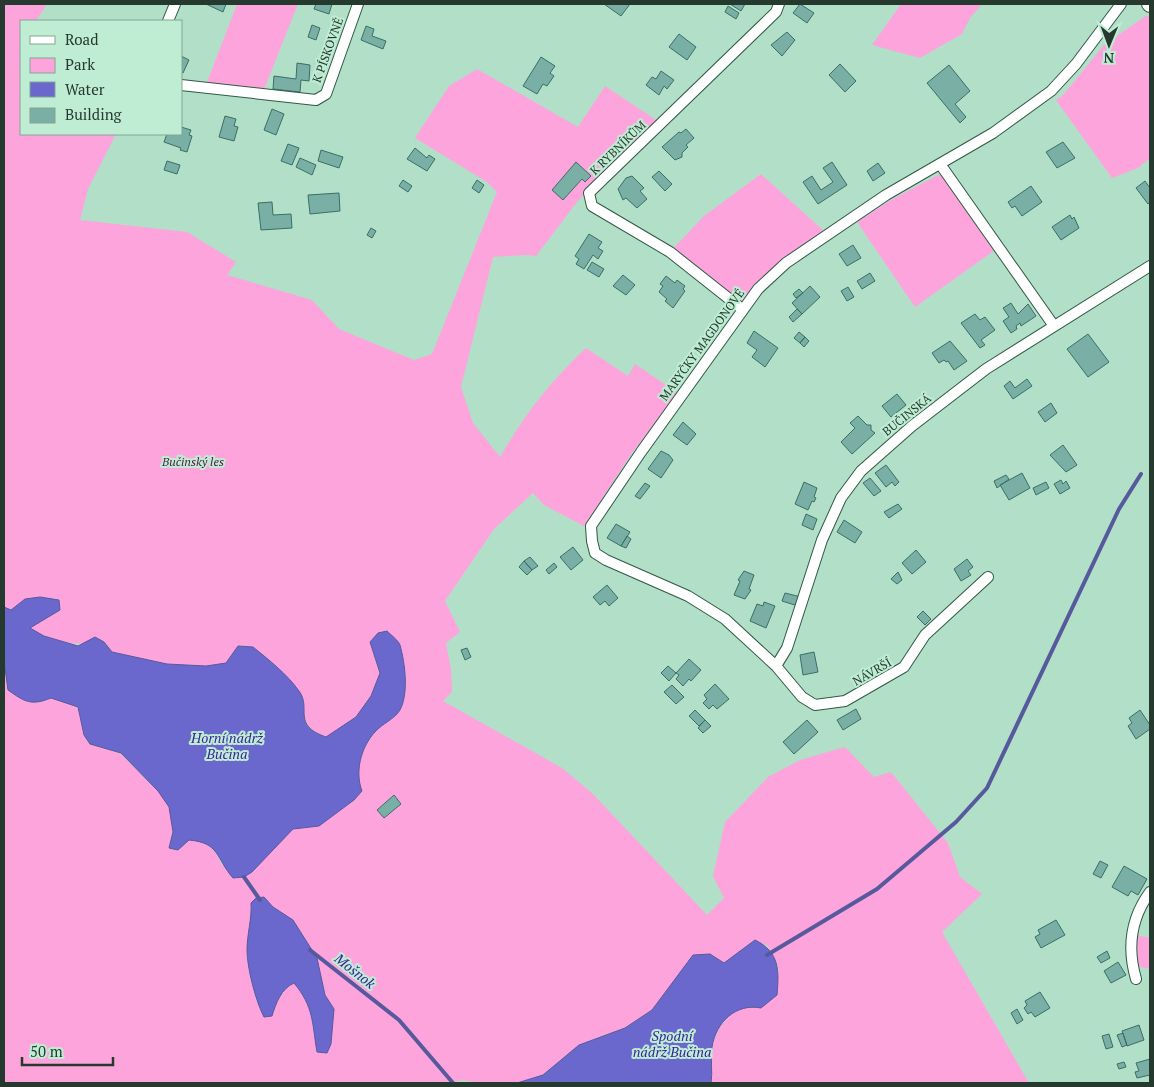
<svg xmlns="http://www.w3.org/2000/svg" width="1154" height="1087" font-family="'PT Serif',serif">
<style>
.green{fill:#fea4dd;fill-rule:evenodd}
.water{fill:#6a68cc;stroke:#565a9d}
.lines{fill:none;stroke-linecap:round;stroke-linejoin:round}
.stream{stroke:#565a9d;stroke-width:4}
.building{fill:#7aafa5;stroke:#3b6f66}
.street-casing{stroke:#2f5945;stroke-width:12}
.secondary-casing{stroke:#2f5945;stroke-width:16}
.street{stroke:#fff;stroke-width:10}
.secondary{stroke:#fff;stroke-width:14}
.labels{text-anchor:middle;stroke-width:4;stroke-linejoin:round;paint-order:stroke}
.street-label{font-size:12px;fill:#26392f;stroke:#bfedd4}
.park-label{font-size:12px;font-style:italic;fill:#551643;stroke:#bfedd4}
.water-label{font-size:14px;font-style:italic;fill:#38229a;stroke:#bfedd4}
</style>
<rect width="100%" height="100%" fill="#b2dfc7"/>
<!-- green -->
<path class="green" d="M4,4H47L36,21H21V134H116L88,189L80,220L187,232L236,262L227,275L312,300L339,329L414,360L432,354L497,192L487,182L415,138L449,86L477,69L578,127L605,86L656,120L577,202L536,256L527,255L493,257L461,387L473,423L500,457C526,413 549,383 586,348L628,376L635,364L678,393L632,453L584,526L544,505L533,493L494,529L445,601L460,632L446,643L451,669L452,692L443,701L562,768L593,794L707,915L724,898L713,876L725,822L768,777L800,760L845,747L874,777L891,772L948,843L960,877L982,894L942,932L1029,1083H711V1048L720,1026L733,1012L750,1006L779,969L768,946L755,940L724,963L710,954L668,991L652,1010L625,1028L579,1045L543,1075L517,1083H478L463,1080L451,1083H4V661L9,690C25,701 31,707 51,698L78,707L84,735L90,744L120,753L158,791L169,807L178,850L189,840C212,842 212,845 222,865L264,858L293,829L319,826L354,800L362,791C354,769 362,747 377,730C383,723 397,718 400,709C408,688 403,665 399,643L370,642L380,673L371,696L356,717L327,737C291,724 312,708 299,691C287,674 269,660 253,647L238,646L226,663L206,666L167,664L112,652L104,642C74,646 56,643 29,628L60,610L59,600C36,596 29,596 11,610L4,607ZM264,897L273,907L293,920L317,958L325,995L334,1009L314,1035C313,1014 308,999 294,982L288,986L277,1001H256L253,977L251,903Z
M237,4H298L263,92L206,85Z
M901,4H982L970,18L962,34L920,58L872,45Z
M1147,15L1150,18V158L1138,168L1112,178L1056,100L1063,95L1104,45Z
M942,173L995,250L915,307L857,222L891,200Z
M761,174L825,232L752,289L740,304L670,252L704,216Z
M1136,935L1150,938V969L1137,966Z"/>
<!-- water -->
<path class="water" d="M40,597L59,600L60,610L30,628L44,636L78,646L95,637L104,642L112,652L167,664L206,666L226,663L238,646L253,647C269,660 287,674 299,691C312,708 291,725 326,737L356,717L371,696L380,673L370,642L378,633L387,631C391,635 398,640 400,645C405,663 409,693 400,710C396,717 385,723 379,728C362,743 354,770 362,791L354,800L319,826L293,829L252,872L244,877L233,878C215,857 220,843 189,840L178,850L169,848L173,832L169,807L158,791L121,753L90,744L84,735L78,707L51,698C31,706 25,702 8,690L4,661V607L11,610L25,599Z
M264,897L273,907L293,920L317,958L325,995L334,1009L331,1044L327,1053L317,1052C312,1023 314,1007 294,983C281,989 276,1003 272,1016L264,1017C256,1002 247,968 247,950C247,934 252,919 251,903L256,898Z
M755,940C780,952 779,971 777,995L761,1008C736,1003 716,1022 712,1047C710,1059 713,1072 711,1083H517L543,1075L579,1045L625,1028L652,1010L693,955L710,954L724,963Z"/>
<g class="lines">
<!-- stream -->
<path class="stream" d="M244,877L260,900
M310,950L399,1020L453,1083
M767,955L877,889L956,822L987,788L1119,509L1141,474"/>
</g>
<!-- building -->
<path class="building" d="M206,4H226L223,12Z
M316,4H332L329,14L314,9Z
M604,4H630L621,16Z
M730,4H745L741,11Z
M800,4L814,13L807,23L793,13Z
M728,6L739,13L736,19L725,12Z
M312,25L320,28L316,40L308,37Z
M366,26L374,29L372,36L386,41L383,49L361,40Z
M787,32L795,40L782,56L771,45Z
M679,34L696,47L687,60L669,47Z
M181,56L189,60L183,73L181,72Z
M541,57L555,66L550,73L554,76L547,86L543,84L537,94L523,86Z
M297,63L310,65L309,81L301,80L300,92L273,89L274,76L296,79Z
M840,64L856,81L845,92L829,75Z
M949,65L970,91L955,104L966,117L960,123L927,83Z
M661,71L674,80L667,89L664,86L659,95L646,85L652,77L656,79Z
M272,109L284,114L276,135L264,130Z
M225,116L236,119L234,126L238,127L234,141L219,137Z
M181,127L191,130L189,135L192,136L187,152L180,150L181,148L164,142L167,134H181Z
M686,129L694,138L686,145L688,147L682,153V157L675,160L662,147L679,132L681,133Z
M1063,142L1075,158L1057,168L1046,152Z
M288,144L299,148L292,165L281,161Z
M415,148L427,158L429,155L435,159L427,171L407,159Z
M321,150L343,157L339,168L318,161Z
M300,158L316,165L312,175L296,167Z
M167,161L180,165L177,174L164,170Z
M576,162L591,176L585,182L582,179L563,200L552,190Z
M832,162L847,185L818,204L803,182L812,176L821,190L833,182L823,168Z
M878,163L885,173L873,181L867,171Z
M659,171L672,184L665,191L652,177Z
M632,176L644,188L640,191L647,199L637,208L626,198L623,200L618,189L626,178Z
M403,180L412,186L408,192L399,186Z
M477,180L484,185L479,193L472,188Z
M1145,181L1150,188V202L1148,204L1136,188Z
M1031,186L1042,202L1022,216L1015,206L1012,208L1008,202Z
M339,193L340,211L310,214L308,195Z
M272,202L273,215L291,214L292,228L261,230L258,203Z
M1070,215L1072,219L1074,217L1079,228L1061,240L1052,227Z
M371,228L376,231L372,238L367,235Z
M589,234L602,242L598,248L603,251L598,259L593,255L584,269L576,264L579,259L575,256Z
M853,245L861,258L847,266L839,254Z
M592,262L604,269L599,277L587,270Z
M870,273L875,281L862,289L857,281Z
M623,275L635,285L626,295L613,286Z
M666,276L675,283L677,280L685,286L683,289L685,291L673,308L665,301L667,299L659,292L663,286L660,284Z
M810,286L820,297L802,314L792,303Z
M848,287L854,297L847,301L841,291Z
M799,289L803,293L796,298L793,294Z
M1011,303L1018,314L1028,304L1036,316L1021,326L1020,323L1016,326L1017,329L1011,333L1003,321L1009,317L1003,308Z
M797,309L802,314L793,322L789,317Z
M975,314L980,320L985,317L995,330L981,340L985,345L980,348L961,323Z
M754,331L778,348L765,367L752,357L757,350L747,343Z
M799,332L805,337L800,343L794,338Z
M1088,334L1109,362L1088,377L1067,349Z
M805,337L809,341L804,347L800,343Z
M950,341L967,361L954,370L948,361L946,362L944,360L939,363L932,353Z
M1027,379L1032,386L1013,399L1004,386L1010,381L1015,388Z
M897,394L906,405L891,417L882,406Z
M1051,403L1057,413L1045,422L1038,412Z
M858,416L867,425H871V430L875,433L852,454L841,442L855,428L850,423Z
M683,422L696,434L687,445L673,435Z
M1063,445L1077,465L1066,472L1050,455Z
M661,451L669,455L673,460L661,478L648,469Z
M886,465L899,482L895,486L892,482L886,487L875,473Z
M1022,473L1030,488L1009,500L1000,485Z
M1006,475L1009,479L997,488L994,481Z
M870,478L881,491L874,496L863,483Z
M1061,480L1063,484L1066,481L1070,488L1060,494L1054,484Z
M804,482L817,488L814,497L816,498L814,502L812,501L808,510L795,504Z
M1046,482L1049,488L1036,495L1033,488Z
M645,483L650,486L640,499L635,496Z
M898,504L902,509L889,518L884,512Z
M806,514L817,519L813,530L802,525Z
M844,520L862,532L855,543L837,532Z
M616,524L630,532L621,546L607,538Z
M627,536L631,539L626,548L621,546Z
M573,547L583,560L571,570L560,557Z
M916,550L926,562L912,574L902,563Z
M530,557L538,566L532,570L524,561Z
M967,559L973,567L968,571L971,575L961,581L954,569Z
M524,561L532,570L527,575L519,567Z
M554,563L557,567L549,574L546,570Z
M744,571L754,575L749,589L751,590L745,599L734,595L740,581L738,580Z
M898,572L902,580L897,584L891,579Z
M607,585L618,598L609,606L605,601L600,605L593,597Z
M785,593L801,597L798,606L782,601Z
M764,602L775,606L766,628L750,621L757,604L763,606Z
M923,611L931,619L925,625L917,617Z
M467,648L471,657L465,660L461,650Z
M814,652L818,672L803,675L800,655Z
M689,659L701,670L691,681L689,679L683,686L676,679L679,675L676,673Z
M668,666L676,673L669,681L661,673Z
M715,684L729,699L717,709L713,705L709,709L703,703L707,699L704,695Z
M672,685L684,697L676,704L664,692Z
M856,709L861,719L843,730L837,720Z
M695,710L705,720L699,726L689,716Z
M1140,710L1150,725V729L1136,739L1128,726L1132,723L1129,718Z
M705,720L711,726L703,733L698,728Z
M807,720L818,732L794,754L783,742Z
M394,795L401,804L384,818L377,810Z
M1100,861L1108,865L1101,878L1093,874Z
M1124,866L1147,879L1138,895L1131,891L1128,896L1112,887Z
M1056,920L1065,935L1041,948L1035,937L1040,934L1038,930Z
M1107,951L1110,958L1101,963L1097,957Z
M1118,962L1126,975L1111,983L1104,971Z
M1040,992L1050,1008L1035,1017L1031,1012L1028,1014L1024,1008L1027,1005L1025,1001Z
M1017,1009L1023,1020L1017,1024L1011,1013Z
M1139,1025L1144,1040L1127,1046L1122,1031Z
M1123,1033L1127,1045L1122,1047L1117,1035Z
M1109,1034L1113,1047L1106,1049L1102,1036Z
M1150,1059V1075L1137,1078L1135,1072L1139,1071L1136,1063Z
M1124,1062L1126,1067L1119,1069L1117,1064Z"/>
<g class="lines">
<!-- street casing -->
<g class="street-casing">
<path id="street" d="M168,21L175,4
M181,85L316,100L326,94L358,4
M940,164L1054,326
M742,309L670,252L592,206L589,193L776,12L779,4
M988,577L925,635L904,667L845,701L815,705L802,697L776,666L725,619L688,596L606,560L595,553L592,541L591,526L641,452L758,289L786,263L886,195L993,133L1051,91L1076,64L1121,4
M776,666L787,648L822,540L841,498L861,471L912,426L986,369L1150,266
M1136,979C1127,948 1131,918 1150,892"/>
</g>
<!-- secondary casing -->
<g class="secondary-casing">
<path id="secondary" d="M1149,4L1150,5"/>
</g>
<!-- street -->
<use href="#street" class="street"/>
<!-- secondary -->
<use href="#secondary" class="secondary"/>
</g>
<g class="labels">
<!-- street labels -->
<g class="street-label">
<text transform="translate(328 50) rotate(-70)" y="4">K PÍSKOVNĚ</text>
<text transform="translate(618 148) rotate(-44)" y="4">K RYBNÍKŮM</text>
<text transform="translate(702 345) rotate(-54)" y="4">MARYČKY MAGDONOVÉ</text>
<text transform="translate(907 415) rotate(-39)" y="4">BUČINSKÁ</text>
<text transform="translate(872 672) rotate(-30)" y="4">NÁVRŠÍ</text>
</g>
<!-- park labels -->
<g class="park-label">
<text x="193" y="466">Bučinský les</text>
</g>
<!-- water labels -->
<g class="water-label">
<text x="227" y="743">Horní nádrž<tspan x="227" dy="16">Bučina</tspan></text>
<text transform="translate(355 971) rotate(38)" y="5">Mošnok</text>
<text x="672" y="1041">Spodní<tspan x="672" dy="16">nádrž Bučina</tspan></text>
</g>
</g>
<!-- border -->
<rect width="1154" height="1087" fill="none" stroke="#26392f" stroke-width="10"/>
<!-- legend -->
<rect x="20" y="20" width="162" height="115" fill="#bfedd4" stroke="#82a592"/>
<rect x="30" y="36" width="25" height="8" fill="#ffffff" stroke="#82a592"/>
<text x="65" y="45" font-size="15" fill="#26392f">Road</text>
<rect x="30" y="58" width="25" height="15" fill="#fea4dd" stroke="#82a592"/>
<text x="65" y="70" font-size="15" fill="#26392f">Park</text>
<rect x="30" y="82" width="25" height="15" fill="#6a68cc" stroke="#82a592"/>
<text x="65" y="95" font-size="15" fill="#26392f">Water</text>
<rect x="30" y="108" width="25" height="15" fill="#7aafa5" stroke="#82a592"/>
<text x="65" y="120" font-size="15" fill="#26392f">Building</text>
<!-- north arrow -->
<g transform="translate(1109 45) rotate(181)" stroke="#bfedd4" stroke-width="4" paint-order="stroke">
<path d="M0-4L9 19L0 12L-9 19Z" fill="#26392f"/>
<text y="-8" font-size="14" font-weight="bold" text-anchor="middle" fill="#26392f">N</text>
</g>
<!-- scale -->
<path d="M22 1057v8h91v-8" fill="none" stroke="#26392f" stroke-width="2.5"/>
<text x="30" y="1057" font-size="15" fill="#26392f" stroke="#bfedd4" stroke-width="4" paint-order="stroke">50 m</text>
</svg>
